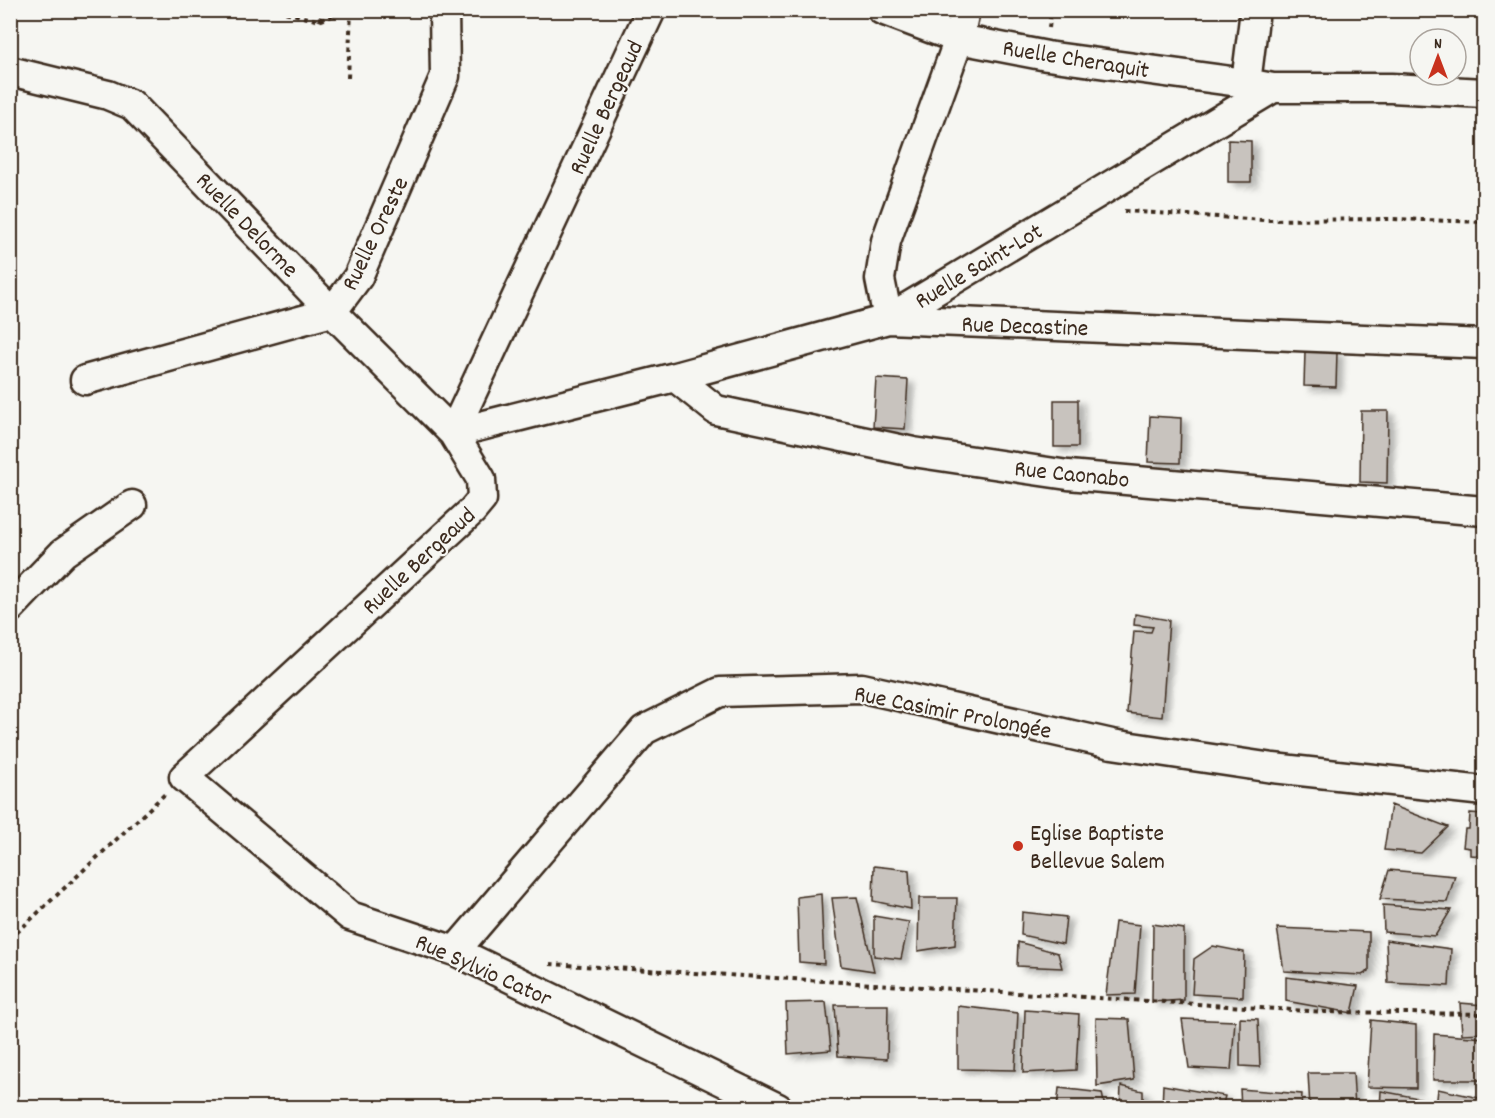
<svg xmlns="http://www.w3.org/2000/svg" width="1495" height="1118" font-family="Dekko,sans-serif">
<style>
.building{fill:#c8c3be;stroke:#3b2a1e;stroke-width:1.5;filter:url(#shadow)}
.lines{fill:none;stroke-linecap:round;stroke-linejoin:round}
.minor-casing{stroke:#3b2a1e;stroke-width:33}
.path{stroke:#3b2a1e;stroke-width:4;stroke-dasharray:4.5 4.5;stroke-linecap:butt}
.minor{stroke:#f6f6f2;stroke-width:28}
.poi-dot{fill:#c8321e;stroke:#f6f6f2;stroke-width:2}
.labels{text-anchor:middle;stroke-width:4.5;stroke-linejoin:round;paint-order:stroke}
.street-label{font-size:24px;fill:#3b2a1e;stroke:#f6f6f2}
.poi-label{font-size:24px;fill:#3b2a1e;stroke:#f6f6f2;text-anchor:start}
</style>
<defs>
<filter id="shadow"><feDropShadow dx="6" dy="4" stdDeviation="3" flood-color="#0004"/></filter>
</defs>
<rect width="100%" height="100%" fill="#f6f6f2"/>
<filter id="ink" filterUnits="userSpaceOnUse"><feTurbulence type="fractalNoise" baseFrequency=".0167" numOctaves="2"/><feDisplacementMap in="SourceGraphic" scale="12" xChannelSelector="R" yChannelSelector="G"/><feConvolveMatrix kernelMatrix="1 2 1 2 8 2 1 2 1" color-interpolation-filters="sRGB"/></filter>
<g filter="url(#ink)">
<!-- building -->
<path class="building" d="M1228,140L1251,141V182H1228Z
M1305,351L1337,352L1336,387L1304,386Z
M876,378L908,380L905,429L873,427Z
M1054,400H1078V447H1054Z
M1361,411H1388L1387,483L1360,482Z
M1150,416L1181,418L1180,463L1148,462Z
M1135,614L1169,620L1162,717L1127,713L1134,631L1151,632L1153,627L1134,625Z
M1391,805L1448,827L1421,853L1384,850Z
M1470,813L1484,814V856L1470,855V848L1463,847L1465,829H1469Z
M874,866L909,870L911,909L873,901Z
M1389,870L1455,876L1447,902L1380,899Z
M821,894L824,964L799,962L797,897Z
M857,897L874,971L841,966L832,898Z
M919,898H957L955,945L918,951Z
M1383,905L1451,910L1435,936L1384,932Z
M1022,912L1066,917L1063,944L1021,935Z
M874,916L909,922L901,959L874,956Z
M1115,922L1140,925L1135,994L1106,995Z
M1153,924L1184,929V1000L1152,1002Z
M1277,928L1369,932V971L1362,975L1284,971Z
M1386,940L1451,949L1449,986L1388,983Z
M1018,942L1058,953L1062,968L1017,966Z
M1213,946L1244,952L1243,997L1192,994L1194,959Z
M1286,977L1358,986L1352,1013L1286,1001Z
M826,1002L831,1050L788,1054L786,1003Z
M1460,1003L1484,1005V1033L1462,1034Z
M835,1005H888L887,1059L838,1056Z
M958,1006L1018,1013L1015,1070L958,1069Z
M1025,1010L1079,1014L1076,1070L1023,1073Z
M1096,1018L1129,1019L1134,1080L1097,1086Z
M1240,1018L1258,1019L1260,1067L1240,1066Z
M1182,1019L1235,1021L1231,1070L1189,1068Z
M1371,1020L1416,1025V1088L1367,1087Z
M1434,1034L1484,1038V1080H1433Z
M1308,1073H1353L1355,1108H1310Z
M1163,1085L1225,1096L1222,1108H1162Z
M1121,1086L1143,1091V1108H1120Z
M1059,1088L1102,1093L1105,1108H1057Z
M1240,1089L1302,1094L1301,1108H1241Z
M1438,1089L1484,1099V1108H1436Z
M1381,1091L1424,1099L1422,1108H1380Z"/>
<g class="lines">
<!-- minor casing -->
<g class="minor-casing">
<path id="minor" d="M882,10L959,39L1047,56L1246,83L1273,88
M965,10L959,39L886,241L880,279L888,319L1484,344
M10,71L108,95L132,105L332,312L453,433L481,479L482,499L472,511L184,777L350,916L455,951L778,1108
M1246,83L1255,10
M675,377L716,410L913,452L1068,475L1484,511
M85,380L332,312L358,277L445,76L444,10
M453,433L675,377L888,319L1273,88H1391L1484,93
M453,433L651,10
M10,608L63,553L132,505
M455,951L644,730L720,692L862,688L1112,744L1273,768L1484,791"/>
</g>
<!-- path -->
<path class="path" d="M277,10L319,21L347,10
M319,21L323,10
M1049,28L1051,10
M348,78L351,10
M1124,211L1264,220L1393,219L1484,222
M10,939L165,794
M550,964L1325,1012L1484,1014"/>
<!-- minor -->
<use href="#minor" class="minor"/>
</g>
</g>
<!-- markers -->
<circle class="poi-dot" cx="1018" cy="846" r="6"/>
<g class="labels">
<!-- street labels -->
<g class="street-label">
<text transform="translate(1076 58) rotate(9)" y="8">Ruelle Cheraquit</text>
<text transform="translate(605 107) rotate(-65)" y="8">Ruelle Bergeaud</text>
<text transform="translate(248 224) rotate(46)" y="8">Ruelle Delorme</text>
<text transform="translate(374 233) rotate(-64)" y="8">Ruelle Oreste</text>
<text transform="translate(978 265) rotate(-31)" y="8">Ruelle Saint-Lot</text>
<text transform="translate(1025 325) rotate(2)" y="8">Rue Decastine</text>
<text transform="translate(1072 473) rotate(6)" y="8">Rue Caonabo</text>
<text transform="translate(418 560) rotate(-43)" y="8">Ruelle Bergeaud</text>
<text transform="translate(953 711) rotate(11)" y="8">Rue Casimir Prolongée</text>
<text transform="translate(484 969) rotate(24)" y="8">Rue Sylvio Cator</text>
</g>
<!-- poi labels -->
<g class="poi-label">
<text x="1030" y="840">Eglise Baptiste<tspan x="1030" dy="28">Bellevue Salem</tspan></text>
</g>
</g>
<!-- margin -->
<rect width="1495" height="1118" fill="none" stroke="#f6f6f2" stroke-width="36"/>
<rect x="18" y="18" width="1459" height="1082" fill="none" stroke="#3b2a1e" stroke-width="2" filter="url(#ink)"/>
<!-- north arrow -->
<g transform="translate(1438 57)"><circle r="28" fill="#f6f6f2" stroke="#aba49d" stroke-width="1.5"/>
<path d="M0-4.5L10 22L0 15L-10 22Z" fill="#c8321e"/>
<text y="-9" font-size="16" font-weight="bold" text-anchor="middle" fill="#3b2a1e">N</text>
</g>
</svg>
